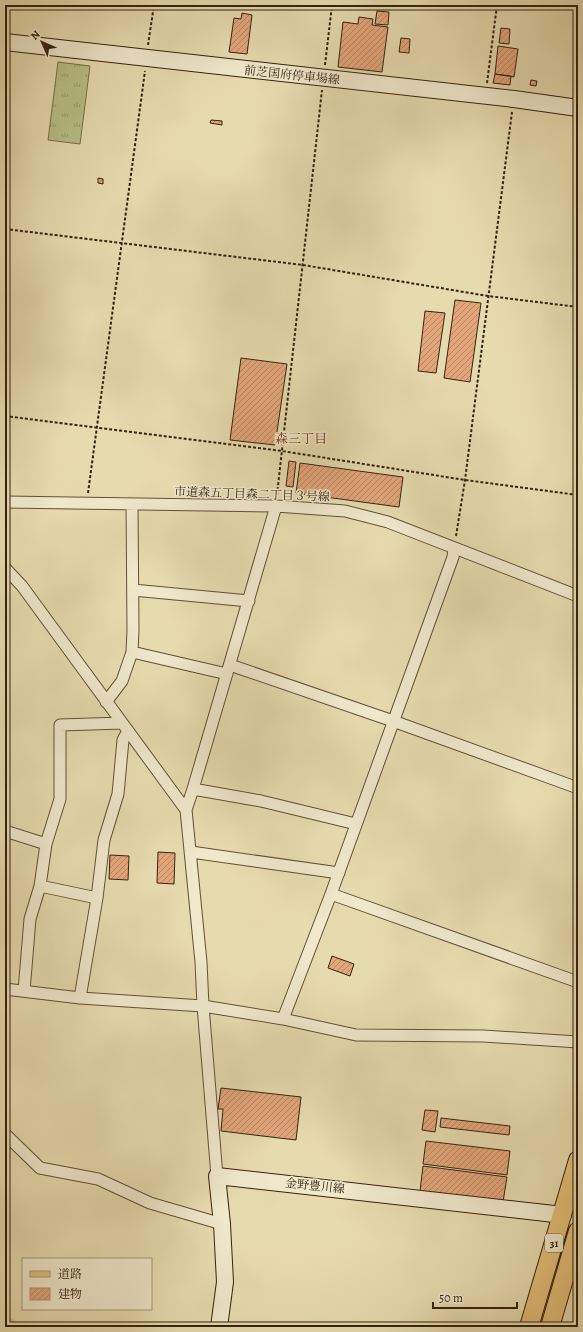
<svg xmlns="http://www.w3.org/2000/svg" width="583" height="1332" font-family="Alegreya,'Noto Serif JP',serif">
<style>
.grass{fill:url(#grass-tufts);stroke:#76704c}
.building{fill:url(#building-hatch);stroke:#352211}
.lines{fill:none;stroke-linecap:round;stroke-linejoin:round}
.minor-casing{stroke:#615038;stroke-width:13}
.secondary-casing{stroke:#352211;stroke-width:18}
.primary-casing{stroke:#352211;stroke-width:20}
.path{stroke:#352211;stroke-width:2;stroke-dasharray:3 2;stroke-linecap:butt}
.minor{stroke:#efe8cb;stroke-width:11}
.secondary{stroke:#efe8cb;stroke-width:16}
.primary{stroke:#e3be78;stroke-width:18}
.trunk-bridge-casing{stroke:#352211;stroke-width:21;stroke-linecap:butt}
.trunk-bridge{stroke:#e3be78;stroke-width:19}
.labels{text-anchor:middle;stroke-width:3;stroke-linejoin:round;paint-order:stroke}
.shield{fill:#efe8cb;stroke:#6d5d49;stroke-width:1}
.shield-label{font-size:11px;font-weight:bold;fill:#352211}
.street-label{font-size:12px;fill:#352211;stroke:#efe8cb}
.neighbourhood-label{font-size:13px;fill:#7a1f14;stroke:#efe8cb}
</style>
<defs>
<pattern id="grass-tufts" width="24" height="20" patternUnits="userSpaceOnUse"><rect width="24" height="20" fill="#b8bf88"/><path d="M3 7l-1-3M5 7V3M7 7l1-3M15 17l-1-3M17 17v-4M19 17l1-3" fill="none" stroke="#969b6e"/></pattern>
<pattern id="building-hatch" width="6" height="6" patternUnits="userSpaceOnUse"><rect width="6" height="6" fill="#e3a67a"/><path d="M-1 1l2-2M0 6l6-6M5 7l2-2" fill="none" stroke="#b98763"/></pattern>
</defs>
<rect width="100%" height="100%" fill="#e6dbaf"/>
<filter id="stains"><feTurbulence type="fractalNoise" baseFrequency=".005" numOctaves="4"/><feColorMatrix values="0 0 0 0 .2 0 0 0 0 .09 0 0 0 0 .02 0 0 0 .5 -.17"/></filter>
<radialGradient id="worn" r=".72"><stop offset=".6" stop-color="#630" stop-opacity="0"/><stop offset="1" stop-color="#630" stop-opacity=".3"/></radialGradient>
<!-- grass -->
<path class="grass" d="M58,62L90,66L80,144L48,140Z"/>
<!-- building -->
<path class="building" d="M377,11L389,12L388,25L375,24Z
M242,13L252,15L247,54L229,52L234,18L241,19Z
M359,17L373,19L372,25L388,27L382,72L338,67L343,22L358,24Z
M501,28L510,29L509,44L499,43Z
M401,38L410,39L409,53L399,52Z
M498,46L518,49L514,77L495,74Z
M495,74L511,76L510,85L493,83Z
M531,80L537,81L536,86L530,85Z
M211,120L222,121V125L210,123Z
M98,178L103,179V184L98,183Z
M455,300L481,303L470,382L444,378Z
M425,311L445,313L436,373L418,371Z
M241,358L287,364L275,445L230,440Z
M289,461L296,462L293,487L286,486Z
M300,463L403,477L399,507L296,493Z
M158,852L175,853L174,884L157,883Z
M110,855L129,856L128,880L109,879Z
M332,956L354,964L350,976L328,968Z
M221,1088L301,1097L296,1140L221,1131L223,1109H218Z
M425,1110L438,1111L435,1132L422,1130Z
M441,1118L510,1126L509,1135L440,1127Z
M426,1141L510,1151L507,1175L423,1164Z
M423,1166L507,1177L503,1202L420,1191Z"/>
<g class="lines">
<!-- minor casing -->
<g class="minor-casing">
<path id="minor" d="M5,502L276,506L345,511L388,522L578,596
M5,568L22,586L186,810
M133,590L249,601
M132,652L227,674
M230,665L393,721L578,788
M106,702L122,681L132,652L133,630L132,504
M193,789L261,801L356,824
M5,831L46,844
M191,852L339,873
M40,886L97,898
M331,894L578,982
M5,989L80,998L203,1006L283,1019L356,1035L483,1036L578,1042
M24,991L30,919L40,886L46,844L60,799V725L122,723
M80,998L97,898L104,840L118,794L123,740L128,731
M283,1019L331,894L453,557L454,548
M5,1134L40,1168L98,1179L150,1203L222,1224
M217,1176L203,1006L201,962L186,810L193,789L276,506"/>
</g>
<!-- secondary casing -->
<g class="secondary-casing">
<path id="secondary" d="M5,42L514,99L578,108
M219,1327L225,1282L222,1224L217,1176L563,1215"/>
</g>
<!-- primary casing -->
<g class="primary-casing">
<path id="primary" d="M529,1327L578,1160
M550,1327L578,1231"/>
</g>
<!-- path -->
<path class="path" d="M148,45L154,5
M325,65L332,5
M487,83L497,5
M5,229L303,265L488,296L578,307
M5,416L282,451L465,480L578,495
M88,493L145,71
M277,495L322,90
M456,536L465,480L512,112"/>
<!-- minor -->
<use href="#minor" class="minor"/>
<!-- secondary -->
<use href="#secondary" class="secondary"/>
<!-- primary -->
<use href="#primary" class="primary"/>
<!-- trunk-bridge casing -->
<g class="trunk-bridge-casing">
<path id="trunk-bridge" d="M5,1327H8"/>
</g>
<!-- trunk-bridge -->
<use href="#trunk-bridge" class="trunk-bridge"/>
</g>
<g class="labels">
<!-- shield labels -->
<rect class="shield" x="545" y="1234" width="18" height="18" rx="3"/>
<g class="shield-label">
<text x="554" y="1247">31</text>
</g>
<!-- street labels -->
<g class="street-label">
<text transform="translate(292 75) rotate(6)" y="4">前芝国府停車場線</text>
<text transform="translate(252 494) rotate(2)" y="4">市道森五丁目森二丁目３号線</text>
<text transform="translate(315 1186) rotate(6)" y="4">金野豊川線</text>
</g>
<!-- neighbourhood labels -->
<g class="neighbourhood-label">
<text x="301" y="443">森三丁目</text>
</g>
</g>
<!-- margin -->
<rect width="583" height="1332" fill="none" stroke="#e6dbaf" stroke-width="20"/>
<rect x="6" y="6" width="571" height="1320" fill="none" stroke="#352211" stroke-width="2"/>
<rect x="10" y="10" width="563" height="1312" fill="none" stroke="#352211"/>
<!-- legend -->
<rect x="22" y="1258" width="130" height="52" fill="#efe8cb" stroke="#a59981"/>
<rect x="30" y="1271" width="20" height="6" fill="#e3be78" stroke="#a59981"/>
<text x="58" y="1278" font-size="12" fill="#352211">道路</text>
<rect x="30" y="1288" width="20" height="12" fill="url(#building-hatch)" stroke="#a59981"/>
<text x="58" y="1298" font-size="12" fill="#352211">建物</text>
<!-- north arrow -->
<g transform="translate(42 42) rotate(315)" stroke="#efe8cb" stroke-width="3" paint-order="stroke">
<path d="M0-3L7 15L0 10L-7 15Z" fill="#352211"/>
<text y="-6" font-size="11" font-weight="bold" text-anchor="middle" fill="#352211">N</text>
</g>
<!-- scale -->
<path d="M433 1302v6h84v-6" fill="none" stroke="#352211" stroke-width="2"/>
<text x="439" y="1302" font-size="12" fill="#352211" stroke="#efe8cb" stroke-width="3" paint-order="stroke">50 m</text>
<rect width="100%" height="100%" filter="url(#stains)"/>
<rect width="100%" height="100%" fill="url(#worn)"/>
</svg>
